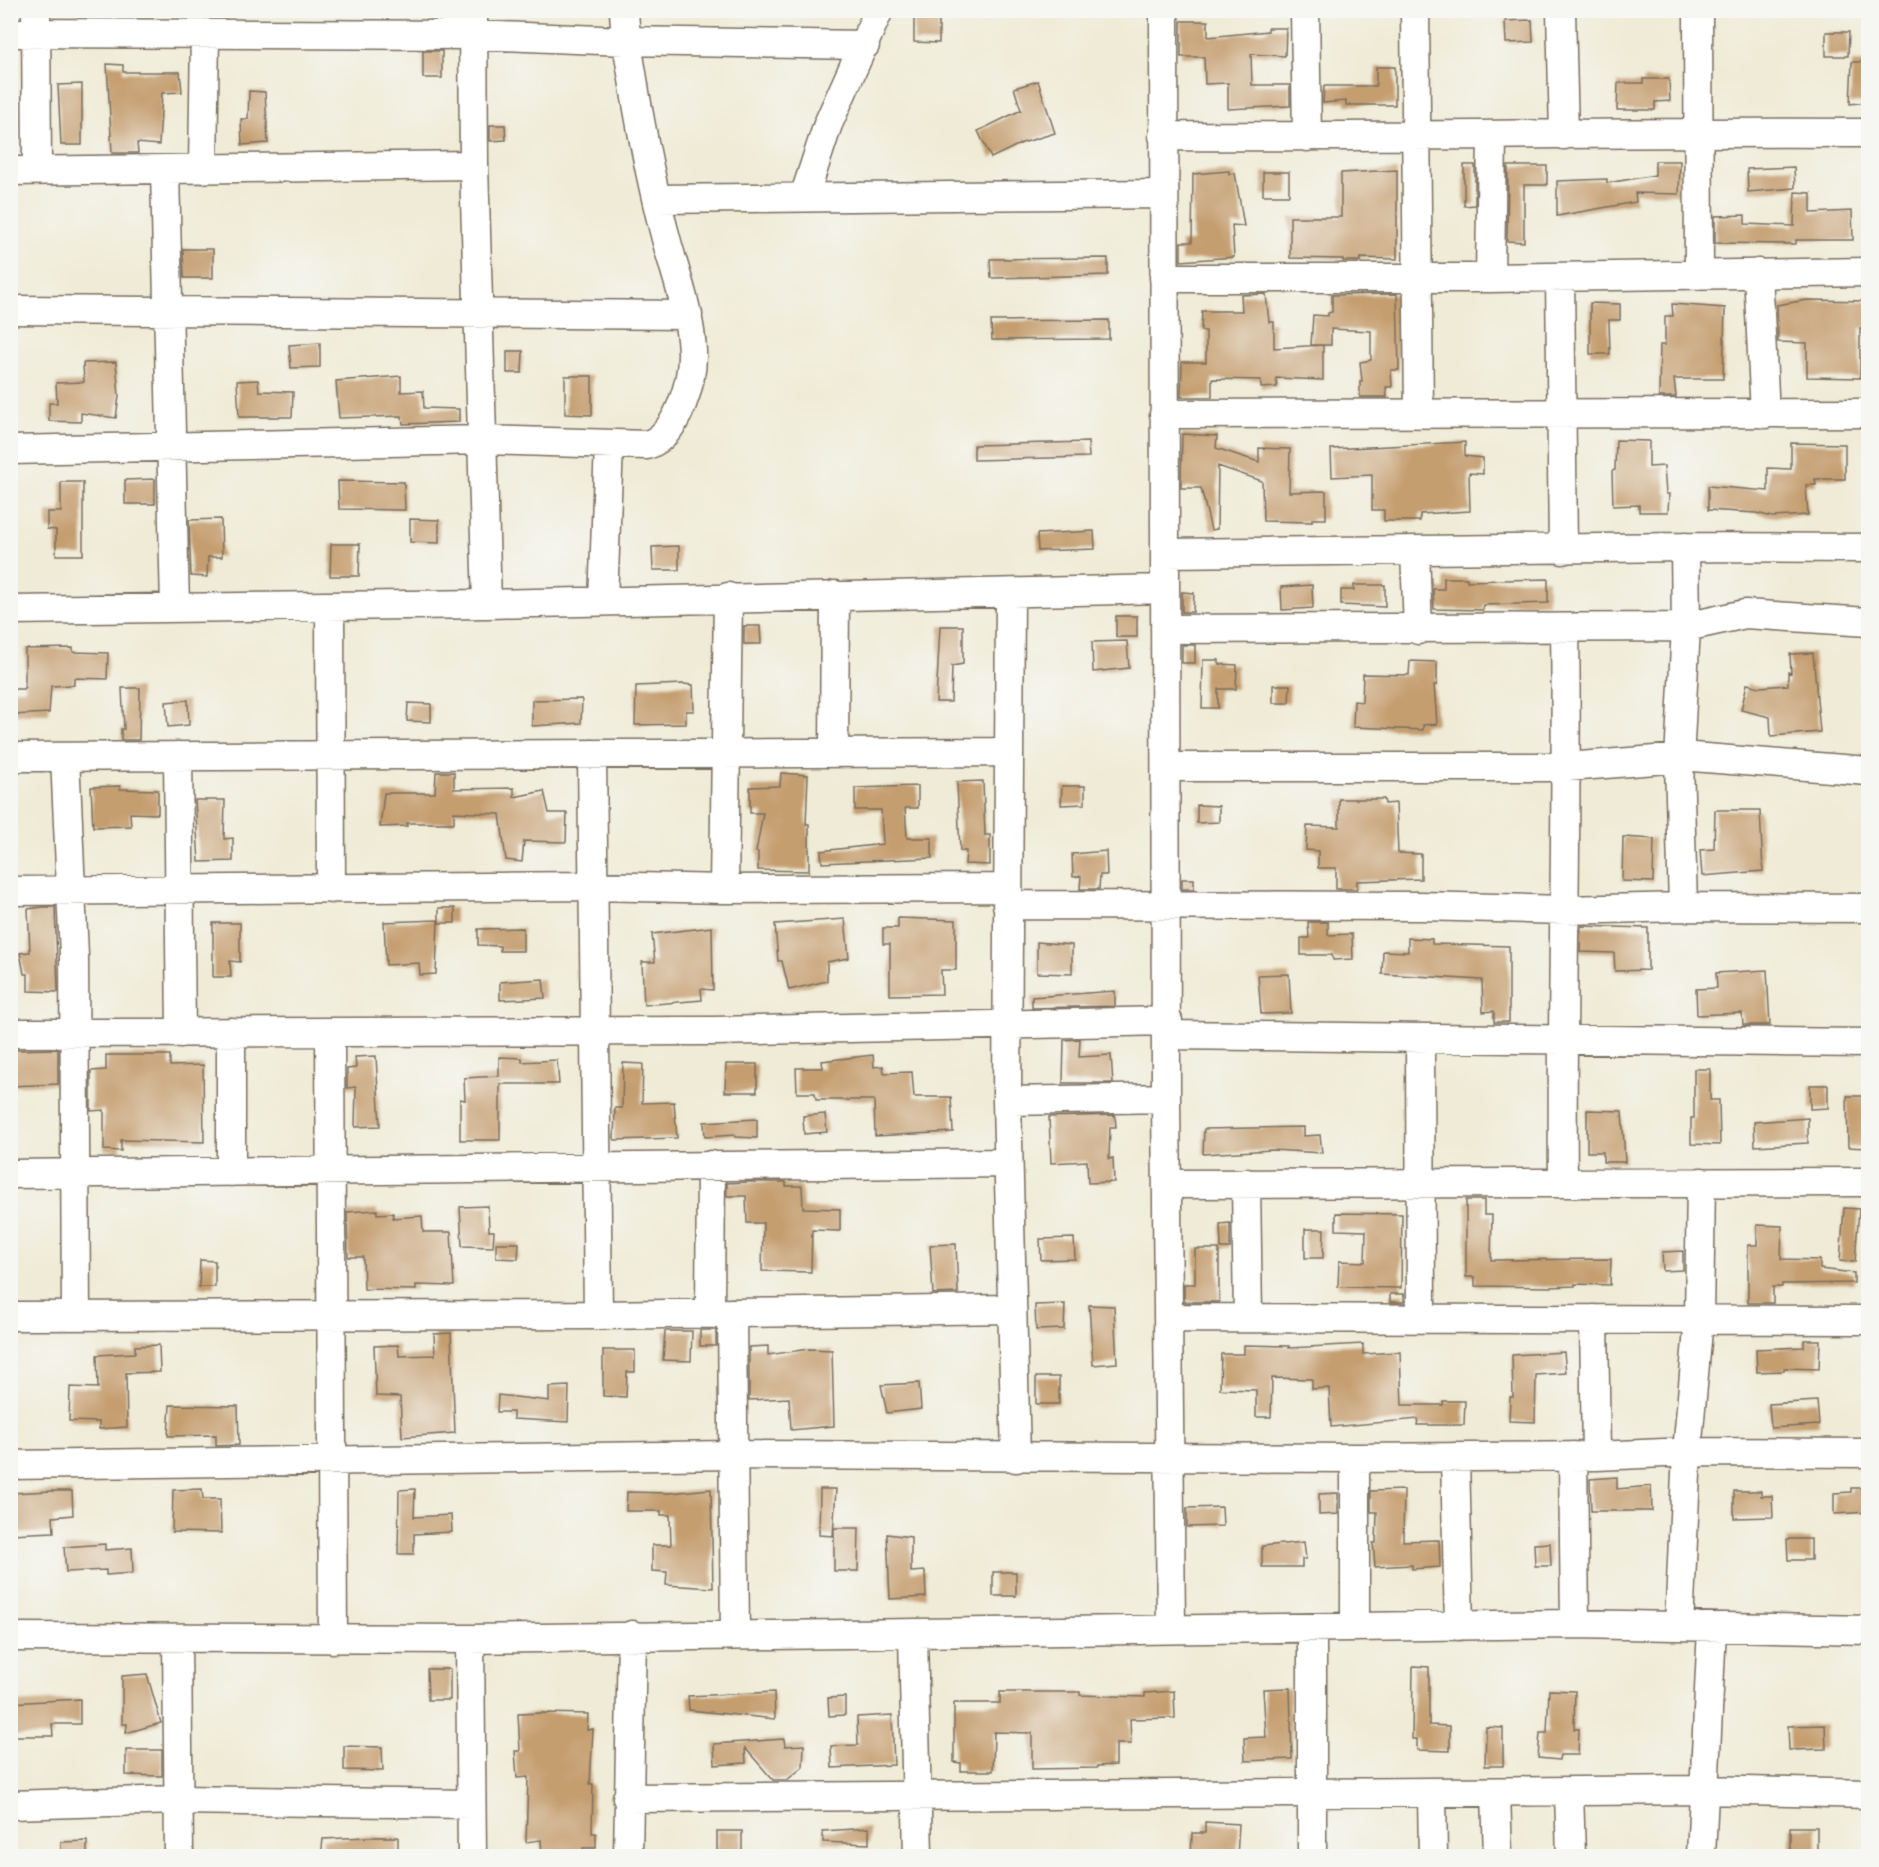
<svg xmlns="http://www.w3.org/2000/svg" width="1879" height="1867" font-family="'Patrick Hand',sans-serif">
<style>
.building{fill:#c59e6f}
.lines{fill:none;stroke-linecap:round;stroke-linejoin:round}
.minor-casing{stroke:#7a6e5e;stroke-width:31}
.minor{stroke:#fff;stroke-width:28}
</style>
<rect width="100%" height="100%" fill="#f6f6f2"/>
<filter id="ink" filterUnits="userSpaceOnUse"><feTurbulence type="fractalNoise" baseFrequency=".0167" numOctaves="2"/><feDisplacementMap in="SourceGraphic" scale="12" xChannelSelector="R" yChannelSelector="G"/><feConvolveMatrix kernelMatrix="1 2 1 2 8 2 1 2 1" color-interpolation-filters="sRGB"/></filter>
<filter id="wash" filterUnits="userSpaceOnUse"><feTurbulence type="fractalNoise" baseFrequency=".008" numOctaves="4" result="noise"/><feDisplacementMap in="SourceGraphic" scale="24" xChannelSelector="R" yChannelSelector="G"/><feGaussianBlur stdDeviation="1.35" result="paint"/><feColorMatrix in="noise" values="0 0 0 0 0 0 0 0 0 0 0 0 0 0 0 0 0 1.4 0 .05"/><feComposite in="paint" operator="in"/></filter>
<g filter="url(#wash)">
<rect width="100%" height="100%" fill="#efebd6"/>
<g id="blocks">
<!-- building -->
<path class="building" d="M914,15H939V43L914,42Z
M1532,20L1533,42L1506,43L1505,21Z
M1181,21H1208V37L1268,31V28H1286L1285,56L1251,54L1252,85H1290V106L1228,109V83L1205,84L1204,57H1181Z
M1826,32H1849L1848,56H1826Z
M423,51H442V78H423Z
M1852,62H1869V102L1850,104Z
M107,64L123,65V72H180L182,92L162,93L159,145L137,143L138,153H112Z
M1376,67H1395V105H1346V101L1323,103L1324,86H1376Z
M1643,79H1669L1670,101L1655,102V110H1617L1618,83H1643Z
M1038,81L1055,133L1022,143L991,158L978,131L1021,110L1014,88Z
M82,84V145H61L58,85Z
M249,91L265,92L268,143L242,145L241,119H248Z
M490,125H505L506,140L490,141Z
M1655,161H1680L1679,194L1635,193L1636,202L1557,216V181L1607,179V183L1655,175Z
M1464,165H1475V205L1464,206Z
M1508,166H1547V185H1524V242L1507,241Z
M1794,167L1795,188L1748,192L1747,169Z
M1397,170V259L1360,258V261H1343V259L1290,258V217H1341V173Z
M1229,171V174L1235,173L1244,226L1232,225L1234,257L1181,261V242H1192L1193,174Z
M1263,172H1289V195H1263Z
M1795,192L1811,193V213L1852,211L1853,240H1796V244L1715,243V216L1745,215V224L1794,226Z
M183,249H213V278H184Z
M1108,258V275L991,278L990,259Z
M1266,294L1269,322H1274V348L1323,345H1311L1313,315L1328,316V313L1332,312V295L1397,294L1399,370H1391L1392,387H1386L1387,397H1360V381H1362L1360,362L1371,360V331L1331,329V345H1323V380L1276,378L1277,387L1261,388V380L1212,379V397H1181L1182,362H1206V331H1201L1202,311H1242L1241,295Z
M1807,300L1869,301V328H1860V378L1807,377V343L1778,342L1777,305Z
M1590,303L1620,304V320H1609L1610,354H1590Z
M1672,304L1725,308L1723,379H1674L1676,397H1659L1660,345H1665V316H1673Z
M1109,320V339L992,340L991,321Z
M320,343V367L291,368L289,345Z
M507,351H523L522,373H507Z
M116,362L119,396L116,418L81,413V422L49,421V403H57L56,383L84,382L83,363Z
M401,376V392L423,391L424,408L459,409V422L403,424L402,416L339,418L336,381Z
M565,376H592V415L565,414Z
M258,380L259,391L293,392L292,417H239L237,381Z
M1182,434L1217,436L1216,448L1259,462V448L1290,449L1289,492L1326,491V519H1312V522L1263,521L1262,481L1218,466L1217,529L1211,530L1201,488H1181Z
M1616,440L1649,441V467L1664,466L1666,494H1669L1668,512H1639V505L1613,506L1612,471L1615,470Z
M1088,442L1089,457L974,460V445Z
M1465,442V456L1483,458V474L1469,473L1470,511L1420,514V521H1384V510H1372V475L1332,477L1331,449Z
M1791,443L1845,444V479H1815L1816,485H1806L1808,515L1773,517L1756,513L1708,510V486L1768,491V468L1791,469Z
M155,479V504H125V480Z
M338,481L404,482L405,510L339,509Z
M61,482H83V555H56V530L47,529V512H61Z
M221,519L222,557H208L207,577L191,576L189,520Z
M410,519L439,520V543L410,542Z
M1094,531L1095,549L1038,551L1037,534Z
M331,544H360L359,576H330Z
M679,546V570H653L652,547Z
M1444,578H1467V581L1548,579V603L1484,605L1483,610L1434,609L1433,589H1444Z
M1312,585L1313,608L1282,610L1281,587Z
M1354,585H1385V607L1341,605V590H1354Z
M1182,592L1194,593L1193,612H1182Z
M1116,616H1137V637H1116Z
M744,626H760L761,644H744Z
M940,626H963V664L952,666L951,702H936Z
M1127,641L1129,668L1093,672L1092,642Z
M1182,645H1195V663H1182Z
M73,648V652L108,653L107,679L74,678V685L51,686L49,713L12,715V689H25V649Z
M1813,653L1820,732L1771,736L1770,717L1741,710L1747,684L1760,687L1788,685V672L1791,673L1790,654Z
M1203,660H1219V664L1237,665L1236,689H1218V708H1202Z
M1410,661L1437,662V685H1434L1437,724L1423,725V730L1353,727L1354,701L1362,702L1363,674L1409,675Z
M683,684L693,685L694,711H686V724L635,725L636,686Z
M1273,685H1290L1289,703H1273Z
M122,688H140L139,740H121V729H124Z
M582,699L581,723L532,726V700Z
M188,700L189,725L168,727L166,702Z
M408,703L431,704V722L407,721Z
M436,772H454V789L514,788V797L544,791L549,813H567L566,842L524,841L522,862L506,860L500,814L454,812V823H407V826L380,827L384,793H435Z
M781,773L808,775L806,824H809V871L758,870V852H756L763,813H750V787L780,786Z
M983,781L985,835H990V865L965,864L966,851H960L957,782Z
M120,786V789L158,790V814L130,813L131,826L93,827L91,787Z
M918,786V808H905L907,838H932V858L822,863L821,851L883,844L881,810H855V788Z
M1062,786H1085V804L1061,805Z
M1339,799H1384L1385,804L1396,803L1398,853L1421,854V879L1357,881V889H1336V868H1318V851L1306,850L1307,826L1339,827Z
M195,800H225L224,839L233,838V861L199,862Z
M1197,805L1219,806V822L1197,823Z
M1715,810H1760L1763,871L1702,876L1700,850L1714,849Z
M1623,837L1654,839L1653,882L1622,881Z
M1106,851L1107,875H1100L1099,889H1080L1081,876L1073,877L1072,854Z
M1182,879H1194V889H1182Z
M43,907H55L58,992L28,991V974H24L20,953L30,952L28,909Z
M439,908H455V923H439Z
M898,918L956,920V970H941L942,994L890,995V944H883V928H898Z
M845,919L849,958L827,962V981L789,990L782,961H778L775,924Z
M438,920L436,974L420,975L419,963L386,965L384,922Z
M1308,922H1328V935L1352,934L1353,959L1333,960L1332,955H1301V938H1309Z
M213,923H240V962L230,961L231,977H213Z
M1581,926L1648,928V970L1615,971L1614,953L1580,952Z
M712,927L713,990L701,989L702,1000L644,1005L642,962H655L652,934Z
M523,928V951H500V946L478,945V929Z
M1408,938L1432,939V944L1509,946V1022H1494V1011L1483,1012L1482,980L1382,974L1383,951L1408,952Z
M1037,942L1072,945V974L1037,973Z
M1767,970L1770,1025H1743L1742,1013L1697,1015L1696,989L1717,988L1716,973Z
M1289,974L1291,1013L1261,1014L1258,975Z
M543,979L545,998L500,1000V982Z
M1115,991V1006L1032,1008V997Z
M1080,1039L1079,1057L1111,1055L1113,1083H1063L1064,1040Z
M58,1049V1084L10,1086V1050Z
M106,1055H170V1066L203,1065L204,1142L121,1140V1151L104,1150V1110L91,1111V1071L106,1070Z
M873,1055L874,1067L883,1066L884,1073L912,1072L914,1097H951L953,1132L875,1136L874,1100H816L815,1093H797L796,1068H823L822,1061Z
M376,1056L380,1126L355,1127L356,1087L347,1088V1069L356,1068L355,1057Z
M499,1057L522,1058V1062L557,1060L559,1084H500V1140H460V1099L465,1100L464,1078L499,1076Z
M623,1063L643,1064L642,1103L674,1102L677,1138L614,1140L615,1108H622Z
M726,1064H757V1092H725Z
M1694,1069H1710V1100H1719L1720,1145L1691,1144V1118H1694Z
M1810,1085H1828V1108L1810,1109Z
M1847,1096H1869L1866,1148L1848,1147Z
M1587,1110L1622,1111L1625,1162H1603V1152H1587Z
M825,1114L827,1132L804,1134L803,1116Z
M1115,1115L1116,1127H1110L1109,1159L1113,1158L1114,1182L1088,1183L1087,1161L1051,1163L1049,1117Z
M1808,1118V1143L1755,1146L1754,1122Z
M757,1119V1138L735,1137V1135L705,1137L704,1122Z
M1304,1127V1136L1320,1135L1322,1153L1272,1150L1203,1154L1204,1129Z
M748,1182H786V1186H802L803,1208L840,1209V1231L812,1230L811,1272L762,1271L763,1223H747L746,1196H727V1183Z
M1466,1200H1484V1215H1492L1491,1260L1611,1259L1610,1285L1575,1284V1286L1550,1287L1475,1286V1277H1466Z
M488,1206L489,1231H494L493,1247L462,1246L460,1207Z
M1844,1208L1859,1209L1855,1262L1840,1261Z
M377,1210V1214L393,1213V1218L422,1216L423,1232H451L454,1286L416,1285V1290L364,1289L363,1257H348L347,1212Z
M1336,1213L1402,1214L1401,1288L1338,1287L1339,1261L1365,1262L1366,1231L1336,1230Z
M1230,1223V1248H1221L1220,1224Z
M1757,1225L1782,1226L1781,1259L1820,1260V1269L1854,1273V1283L1782,1284V1287H1773V1303H1748V1245H1757Z
M1305,1229H1324L1323,1258H1305Z
M1074,1238L1075,1259L1041,1260L1040,1239Z
M496,1243H519L518,1259L496,1258Z
M956,1244L958,1293L933,1294L930,1245Z
M1195,1249H1219V1302H1184V1284H1195Z
M1683,1251V1270L1663,1271L1662,1252Z
M200,1260L215,1261V1287H199Z
M1390,1294H1404V1302H1390Z
M1065,1304L1064,1329L1036,1330L1035,1305Z
M1089,1305L1114,1306L1117,1363L1093,1365Z
M700,1330H716V1346H700Z
M665,1331H692L691,1361L663,1360Z
M451,1333L455,1433L402,1437L400,1397L376,1396L374,1346L398,1345L399,1356L435,1355L434,1334Z
M1804,1340H1820L1819,1369L1784,1368V1371L1757,1372L1756,1349L1804,1347Z
M1363,1344V1354L1400,1352L1402,1405H1443V1401H1465L1464,1425H1417L1418,1419L1331,1427L1329,1388L1312,1389V1379L1272,1378L1271,1417H1256V1390L1220,1389L1221,1354H1244V1345L1289,1346V1348Z
M159,1345L160,1372L126,1373L127,1427L99,1429V1422L69,1421L70,1387L98,1388L97,1355L135,1353V1346Z
M768,1346V1355L809,1349L832,1350L834,1426L791,1430L789,1398L749,1400V1347Z
M603,1350H635V1372H627L626,1397L603,1396Z
M1564,1352L1566,1373L1536,1375L1535,1422L1509,1421L1510,1397H1513L1512,1355Z
M1036,1377H1059V1404H1036Z
M919,1383L921,1409L887,1413L881,1385Z
M569,1386L568,1422L513,1419V1412H497L498,1395L549,1401V1387Z
M1817,1401L1819,1425L1771,1428L1769,1404Z
M170,1405L238,1406L239,1445L216,1446V1435L168,1436Z
M1617,1477V1489L1651,1486L1652,1511H1591L1590,1479Z
M1851,1488H1869V1512L1834,1514V1493L1851,1492Z
M202,1489L203,1499H220L221,1533L172,1532L173,1490Z
M415,1489L414,1517L451,1515L452,1532L414,1534V1554H398L399,1490Z
M711,1489L713,1588L666,1585L667,1572L652,1571V1545H671L670,1515H661V1511H626L627,1492L669,1493Z
M820,1489H836L833,1536L819,1535Z
M1404,1490L1403,1541L1439,1540L1440,1567L1412,1569V1565L1375,1567L1373,1543H1376L1377,1512H1371V1491Z
M52,1491H72L73,1515L53,1517L54,1532L10,1534V1493Z
M1734,1491H1761V1496H1772L1773,1517L1734,1518Z
M1338,1493V1514L1319,1515V1494Z
M1222,1507L1223,1526L1187,1527V1508Z
M834,1528H859L858,1571H834Z
M887,1534L911,1537V1572L925,1571L926,1597L890,1599Z
M1787,1539H1811V1560H1788Z
M1304,1542L1306,1559H1302V1567H1262V1546Z
M1550,1543L1551,1566H1535L1534,1544Z
M105,1544V1550L132,1548L133,1573L106,1575V1570L66,1572L64,1547Z
M993,1572H1016V1596H993Z
M1413,1666L1429,1667V1725L1450,1726V1751L1417,1750V1739H1412Z
M427,1669H450V1700H428Z
M147,1674L161,1723L126,1733L127,1724H122V1676Z
M1290,1688L1292,1759L1245,1761L1244,1738L1266,1737L1263,1689Z
M1549,1690L1575,1691L1574,1729H1579L1578,1755H1560L1559,1760L1538,1758L1540,1733H1547Z
M1174,1691L1175,1718L1130,1719L1131,1744H1116V1765L1097,1766V1768L1032,1769V1733L994,1732L993,1771H961V1763L954,1762V1703H1000V1692H1080V1695L1145,1697V1693Z
M774,1692L775,1719L689,1710L688,1696Z
M845,1697V1715L829,1716L828,1698Z
M80,1699V1724H52L53,1736H10V1703Z
M543,1713L588,1714L587,1730L593,1729L590,1784H593L592,1833H596V1848H583V1857H542L541,1840L526,1842L528,1777L517,1778L515,1751H520L518,1714Z
M892,1715L894,1765L832,1768L831,1746L858,1745L857,1717Z
M1825,1725L1826,1749L1789,1750L1788,1726Z
M1486,1727L1503,1728V1766H1485Z
M784,1739L785,1746L804,1745L803,1767L787,1780H773L745,1748L746,1763L715,1765L714,1744Z
M344,1746L382,1747L383,1771L344,1770Z
M126,1750H162V1776L126,1775Z
M1205,1822L1239,1824L1237,1857H1191L1192,1833H1205Z
M1790,1827H1817V1857H1790Z
M869,1828V1844L823,1842V1831Z
M717,1831H742V1857H717Z
M368,1837H398V1857H321L323,1839Z
M87,1841V1857H61V1842Z"/>
</g>
</g>
<g filter="url(#ink)">
<use href="#blocks" fill-opacity="0" stroke="#7a6e5e" stroke-width="1.5"/>
<g class="lines">
<!-- minor casing -->
<g class="minor-casing">
<path id="minor" d="M36,10L37,170
M473,10L474,165L487,604
M1164,10L1166,1098L1171,1628
M1305,10L1307,137
M1415,10L1419,413
M1561,10L1564,135
M1698,10L1699,275
M10,33L473,35L625,41L865,45
M1163,136C1398,138 1633,131 1868,133
M203,169L205,33
M165,170L175,608
M10,171L474,165
M804,197L828,124L879,10
M657,199L1163,194
M1758,273L1765,414
M1560,277L1563,550
M1164,278H1490L1868,272
M1490,278L1492,136
M10,310L688,315
M1164,414L1868,413
M10,450L483,440L647,445C678,435 693,381 692,351C690,310 674,271 664,231C652,185 643,139 635,92C631,64 625,39 624,10
M1415,551L1418,630
M1165,553L1685,547L1868,548
M1010,594L1007,1101L1016,1458
M603,601L609,445
M330,606L331,889
M10,610L487,604L1165,589
M1165,629L1686,627L1745,614L1868,622
M834,753L835,595
M592,754L598,1315
M178,756L181,1033
M10,757L1009,752
M65,757L74,956L76,1316
M1167,767H1567L1693,757L1868,771
M724,889L728,597
M10,891L594,886L724,889L1007,888
M1007,905L1420,906L1565,910L1683,907L1868,908
M1683,907L1679,760L1686,627L1685,547
M231,1032V1172
M10,1033L715,1031L1168,1021
M330,1033L333,1639
M1168,1035L1868,1043
M1420,1038L1421,1318
M1007,1101L1166,1098
M10,1174L1008,1163
M1563,1182C1561,998 1568,813 1565,628
M1246,1183L1248,1318
M1168,1184L1868,1182
M710,1313L711,1165
M732,1313L735,1635
M10,1316L598,1315L1012,1309
M1169,1318L1868,1320
M1594,1319L1596,1456
M1573,1456L1575,1624
M1455,1457L1459,1626
M1355,1458V1627
M10,1465L733,1455L1355,1458L1596,1456L1687,1452L1868,1453
M1679,1626L1687,1452L1699,1319L1701,1182
M1312,1628V1856
M913,1634L918,1856
M10,1637L470,1639L1575,1624L1868,1630
M177,1639L179,1856
M470,1639L472,1856
M1569,1792L1571,1856
M1496,1793L1498,1856
M1432,1794L1433,1856
M627,1798L1705,1790L1868,1794
M10,1805L178,1800L471,1804
M628,1856L632,1635
M1701,1856L1712,1628"/>
</g>
<!-- minor -->
<use href="#minor" class="minor"/>
</g>
</g>
<!-- margin -->
<rect width="1879" height="1867" fill="none" stroke="#f6f6f2" stroke-width="36"/>
</svg>
